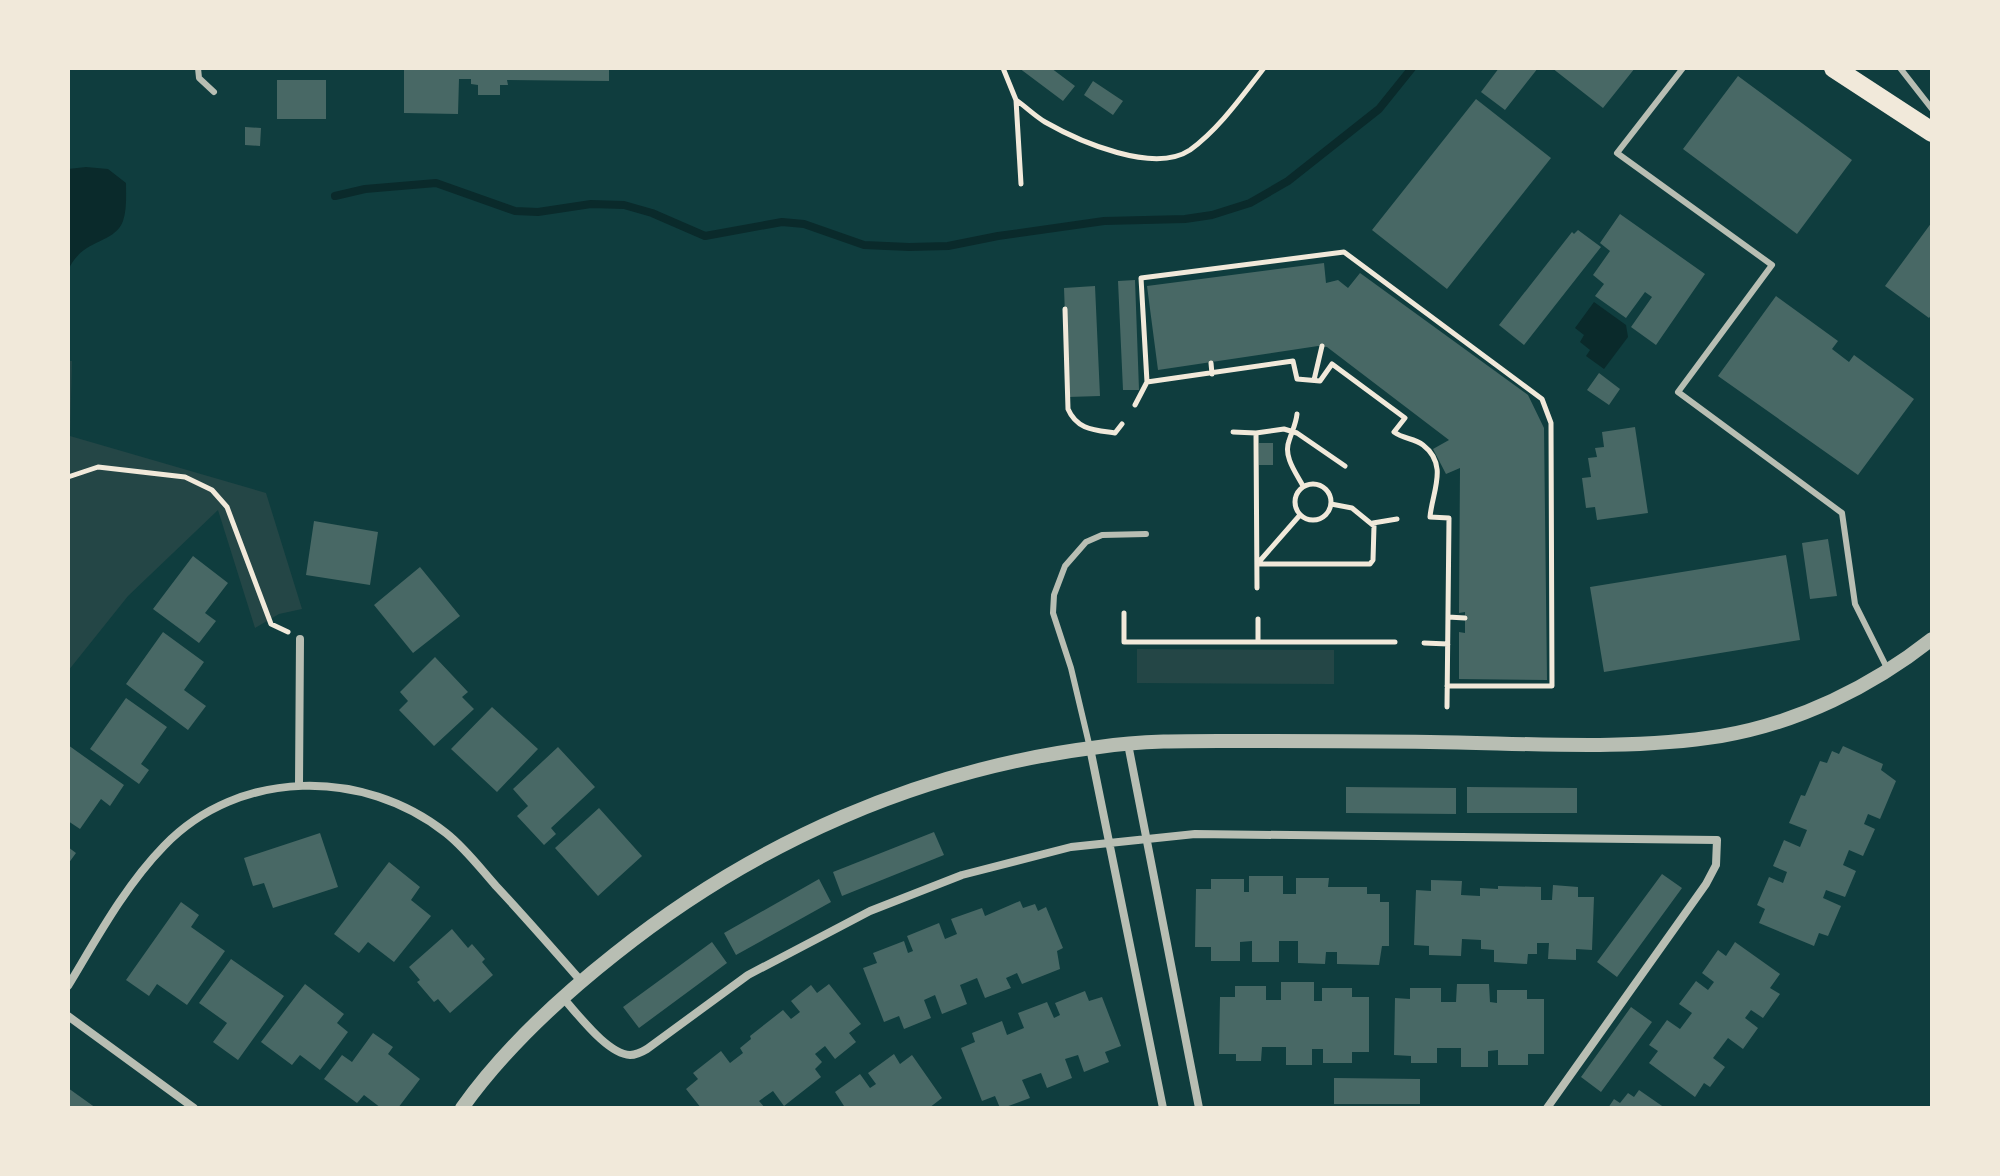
<svg xmlns="http://www.w3.org/2000/svg" width="2000" height="1176" font-family="'PT Sans',sans-serif">
<style>
.green{fill:#244646}
.water{fill:#0a2a2b}
.lines{fill:none;stroke-linecap:round;stroke-linejoin:round}
.stream{stroke:#0a2a2b;stroke-width:8}
.building{fill:#486865}
.path{stroke:#f1e9da;stroke-width:5}
.service{stroke:#b8beb3;stroke-width:6}
.minor{stroke:#b8beb3;stroke-width:8}
.tertiary{stroke:#b8beb3;stroke-width:14}
.primary{stroke:#f1e9da;stroke-width:20}
</style>
<rect width="100%" height="100%" fill="#0f3d3e"/>
<!-- green -->
<path class="green" d="M68,361H72L70,436L266,493L302,609L279,614L255,628L218,510L128,596L68,671Z
M1137,649L1334,650V684L1137,683Z"/>
<!-- water -->
<path class="water" d="M86,167L108,169L126,183C126,196 127,209 123,221C114,245 81,238 68,271V169Z
M1594,302L1626,325L1628,337L1604,369L1586,356L1590,350L1580,342L1584,335L1575,328Z"/>
<g class="lines">
<!-- stream -->
<path class="stream" d="M335,196L365,189L436,183L515,211L538,212L591,204L624,205L652,213L705,236L782,222L804,224L864,245L909,247L948,246L998,236L1104,221L1185,219L1212,215L1250,203L1288,181L1379,109L1412,68"/>
</g>
<!-- building -->
<path class="building" d="M404,68H609V81L507,80L508,85H500V95H478V85L471,84V79H459L458,114L404,113Z
M1019,68H1051L1075,86L1063,101Z
M1499,68H1538L1505,110L1481,92Z
M1552,68H1635L1603,108Z
M1738,76L1852,160L1797,234L1683,149Z
M277,80H326V119H277Z
M1093,81L1123,101L1113,115L1084,95Z
M1476,99L1551,158L1447,289L1372,230Z
M245,127L261,128L260,146L245,145Z
M1620,214L1705,274L1656,345L1631,327L1652,297L1645,292L1626,318L1595,296L1604,284L1593,275L1610,251L1600,243Z
M1932,222V314L1929,318L1885,286Z
M1578,230L1601,247L1524,345L1499,325L1572,232L1574,234Z
M1324,263L1326,283L1338,280L1348,288L1360,273L1528,395L1544,428L1547,680L1459,679V632L1465,633V612L1459,613L1460,468L1446,474L1433,449L1449,440L1327,347L1318,346L1158,370L1147,286Z
M1135,280L1139,390H1123L1118,281Z
M1095,286L1100,396L1068,397L1064,288Z
M1776,296L1838,341L1832,349L1849,362L1854,355L1914,399L1858,475L1718,376Z
M1599,373L1620,389L1609,405L1587,390Z
M1635,427L1648,513L1597,520L1595,507L1586,508L1582,478L1591,477L1588,458L1597,457L1595,448L1604,447L1602,432Z
M1259,443H1273V465H1259Z
M314,521L378,532L370,585L306,575Z
M1828,539L1837,596L1810,599L1802,543Z
M1786,555L1800,640L1604,672L1590,587Z
M193,556L228,583L205,613L216,621L199,643L153,609Z
M420,567L460,616L413,653L374,605Z
M163,632L204,662L184,690L206,706L188,730L126,684Z
M435,657L468,692L462,697L474,709L434,746L399,710L408,701L400,692Z
M126,698L167,727L141,764L149,770L139,784L90,749Z
M492,707L538,749L497,792L451,749Z
M68,745L124,785L110,806L101,799L80,829L68,821Z
M1843,746L1883,764L1881,770L1896,781L1880,819L1868,814L1864,824L1875,829L1863,856L1849,850L1843,865L1856,871L1845,897L1826,890L1823,898L1841,906L1828,936L1819,933L1814,946L1759,923L1765,909L1757,905L1769,877L1783,883L1787,872L1773,866L1784,840L1800,847L1807,830L1789,823L1801,795L1805,796L1820,761L1827,763L1832,751L1839,754Z
M558,747L595,787L551,828L556,834L544,845L517,816L528,806L513,789Z
M1346,787L1456,788V814L1346,813Z
M1467,787L1577,788V813H1467Z
M599,808L642,856L598,896L555,848Z
M934,832L944,855L842,896L833,872Z
M320,833L338,887L273,908L264,883L253,886L244,858Z
M68,847L76,853L68,864Z
M389,862L420,887L411,900L431,916L394,962L368,942L359,953L334,934Z
M1662,874L1682,888L1617,977L1597,962Z
M1249,876H1283V894H1296V878H1329L1328,887H1367V894H1380V902H1389V946H1382L1379,965L1337,964V952H1326L1325,964L1298,963V941H1279V962H1252V941L1240,942V961H1211V947H1195L1196,889H1211V879H1244V892H1249Z
M819,879L831,902L736,955L724,933Z
M1431,880L1462,881L1461,895L1480,896V888L1498,889V886L1541,887V900H1552L1553,885L1578,887V897H1594L1592,950L1576,949V960L1548,959L1549,943H1537V954H1528L1527,964L1494,962V950L1481,949V940L1462,939L1461,956L1429,955V946L1414,945L1416,890L1431,891Z
M1020,901L1023,908L1035,904L1038,911L1046,907L1063,948L1057,951L1060,969L1022,984L1017,973L1006,978L1011,988L985,998L977,978L960,985L967,1004L942,1014L935,995L924,1000L931,1018L904,1029L899,1016L884,1022L863,968L877,963L873,953L904,941L908,953L913,951L907,936L939,923L945,939L957,934L951,919L982,908L985,916Z
M181,902L199,915L191,927L225,951L187,1005L157,984L149,996L126,980Z
M452,929L468,948L472,944L485,959L482,962L493,975L450,1013L438,999L434,1002L417,982L420,980L409,967Z
M712,942L727,963L639,1028L623,1007Z
M1735,942L1780,974L1770,988L1780,994L1763,1018L1751,1010L1745,1018L1758,1028L1743,1049L1728,1038L1713,1058L1725,1067L1710,1087L1704,1083L1695,1097L1649,1063L1658,1051L1649,1045L1667,1020L1680,1029L1692,1013L1679,1004L1696,981L1708,990L1714,982L1702,973L1718,950L1726,956Z
M231,959L284,996L238,1060L213,1042L227,1023L199,1003Z
M1281,982H1314V1001H1322V988H1352V997H1369V1052H1352V1063H1323V1049H1312V1065H1286V1047H1262L1261,1061H1236V1054H1219L1220,997H1235V986H1266V1000H1281Z
M305,984L344,1014L337,1023L348,1032L320,1070L300,1055L292,1065L261,1042Z
M829,984L861,1024L849,1033L856,1042L835,1059L825,1046L815,1054L822,1062L815,1069L821,1077L784,1106L773,1091L759,1101L765,1108H701L686,1089L698,1079L693,1073L721,1051L730,1063L743,1053L740,1048L751,1039L750,1036L783,1010L791,1019L800,1012L791,1001L811,985L817,993Z
M1457,984H1489L1490,1002L1497,1003V990H1527V999H1544V1054H1528V1065H1498V1050L1488,1051V1067H1461V1048H1437V1063H1411V1056L1394,1055L1395,998L1410,999V988H1441V1002H1456Z
M1085,991L1089,1001L1102,997L1121,1046L1105,1052L1109,1062L1084,1072L1078,1055L1065,1059L1072,1078L1047,1088L1041,1073L1022,1080L1030,1098L1003,1108H1000L995,1096L982,1101L961,1048L975,1042L972,1033L1002,1021L1007,1035L1024,1028L1018,1013L1047,1002L1054,1018L1060,1015L1055,1003Z
M1631,1007L1652,1022L1601,1092L1581,1077Z
M373,1033L393,1047L388,1054L420,1079L398,1108H381L364,1095L357,1103L324,1079L342,1055L352,1062Z
M894,1054L900,1064L912,1055L942,1098L929,1108H841L844,1106L835,1092L860,1074L870,1088L876,1084L868,1073Z
M1334,1078L1420,1079V1104H1334Z
M68,1088L96,1108H68Z
M1639,1090L1665,1108H1608L1614,1099L1620,1103L1628,1093L1634,1097Z"/>
<g class="lines">
<!-- path -->
<path class="path" d="M1003,68L1016,100L1021,184
M1016,100C1026,107 1035,116 1045,122C1080,142 1154,174 1190,150C1219,129 1242,96 1264,68
M1065,309L1068,409C1077,430 1095,430 1115,433L1122,424
M1211,363L1212,374
M1314,380L1322,346
M1147,382L1293,361L1297,379L1320,381L1332,364L1405,418L1394,432C1403,439 1414,438 1423,445C1449,465 1432,492 1430,517L1449,518L1447,707
M1135,405L1147,382L1141,278L1344,252L1542,399L1551,423L1552,686H1447
M1297,414C1296,424 1292,431 1289,441C1283,456 1296,473 1303,486
M1233,432L1256,433L1257,588
M1256,433L1284,429L1297,433L1345,466
M68,477L98,467L185,477L212,490L227,507L271,624L288,632
M1295 502a18 18 0 1 1 36 0a18 18 0 1 1-36 0Z
M1373,523L1397,519
M1258,563L1300,515
M1257,564H1370L1373,560L1374,526L1352,508L1331,504
M1124,613V642H1395
M1448,617L1465,618
M1258,619V642
M1424,643L1448,644"/>
<!-- service -->
<path class="service" d="M198,68L199,78L214,92
M1683,68L1617,153L1772,265L1678,392L1842,513L1855,604L1888,670
M1900,68L1932,109
M1090,748L1071,668L1053,613L1054,595L1065,566L1086,542L1102,535L1146,534"/>
<!-- minor -->
<path class="minor" d="M1128,744L1199,1108
M1090,748L1163,1108
M299,785L300,639
M68,986C97,938 125,886 164,846C239,768 364,768 446,833C465,848 480,868 496,886C525,917 553,949 581,981
M563,998C578,1014 607,1054 630,1055C636,1055 642,1052 647,1049L748,975L870,911L962,875L1071,847L1195,834L1717,840L1716,865L1706,884L1547,1108
M68,1016L194,1108"/>
<!-- tertiary -->
<path class="tertiary" d="M462,1108C504,1049 558,999 615,954C755,842 921,769 1099,747C1147,740 1196,741 1245,741C1307,741 1368,741 1430,742C1526,743 1626,751 1721,736C1798,723 1871,687 1932,639"/>
<!-- primary -->
<path class="primary" d="M1834,68L1932,132"/>
</g>
<!-- border -->
<rect width="2000" height="1176" fill="none" stroke="#f1e9da" stroke-width="140"/>
</svg>
